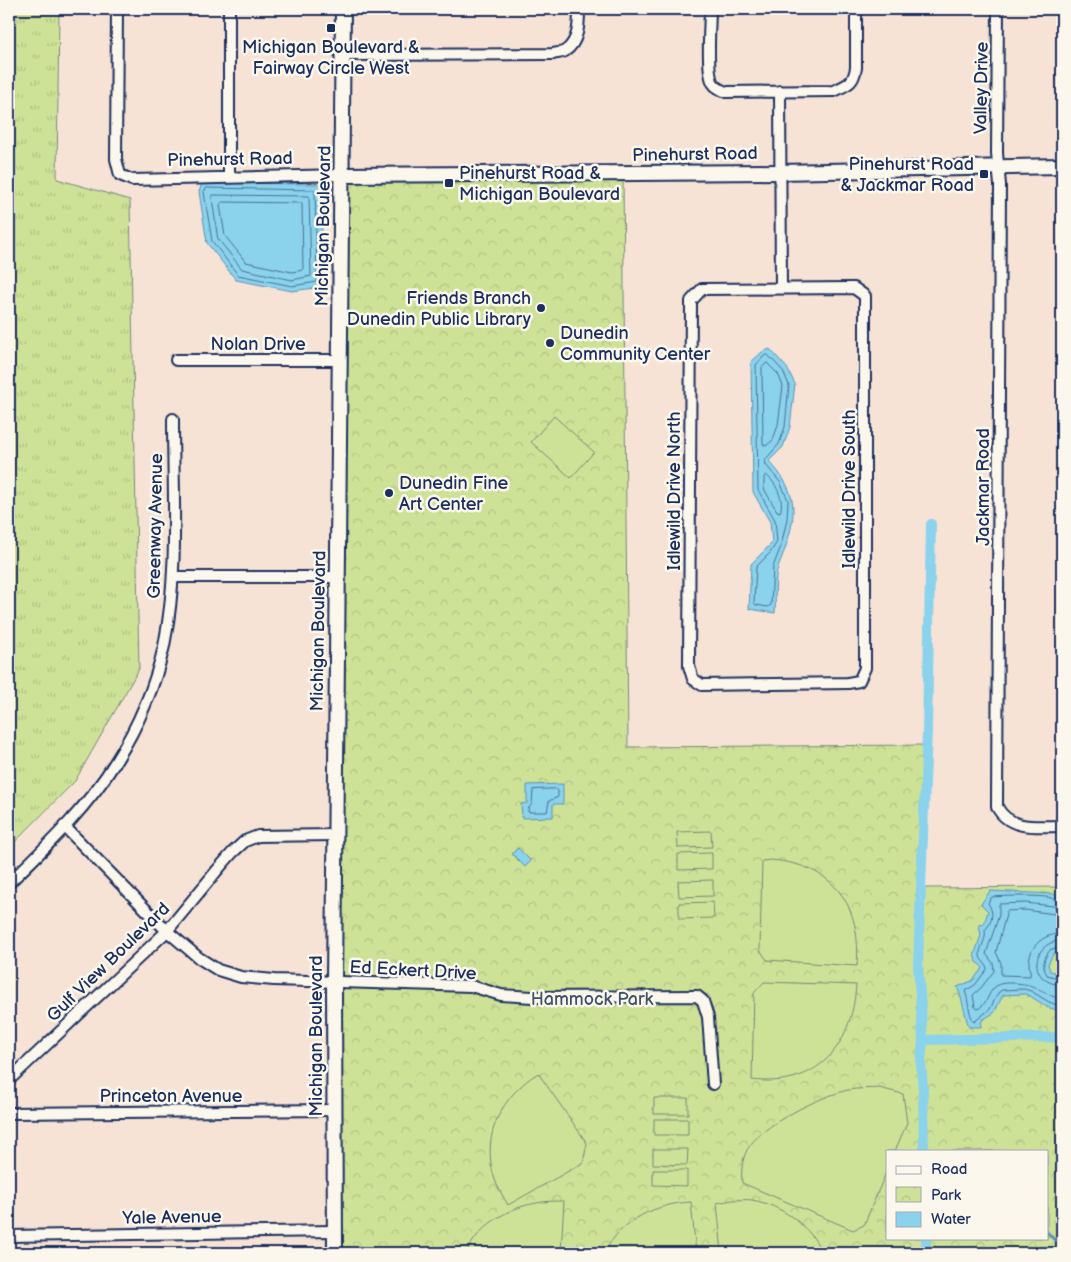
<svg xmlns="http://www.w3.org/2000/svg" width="1071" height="1262" font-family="'Balsamiq Sans',sans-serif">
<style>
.grass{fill:url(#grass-tufts);stroke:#74887a}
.park{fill:url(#park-crowns);stroke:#74887a;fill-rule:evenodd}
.garden{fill:#cee297;stroke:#74887a}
.water{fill:#8bd2ec;stroke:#5e91b3}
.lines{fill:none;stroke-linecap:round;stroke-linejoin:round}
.shore{stroke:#487097;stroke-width:1}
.stream{stroke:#5e91b3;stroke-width:3}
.canal{stroke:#8bd2ec;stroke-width:10}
.street-casing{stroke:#1b2f5e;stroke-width:14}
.secondary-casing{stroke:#1b2f5e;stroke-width:18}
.street{stroke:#fbf7ec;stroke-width:10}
.secondary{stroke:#fbf7ec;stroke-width:14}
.poi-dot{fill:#1b2f5e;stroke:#fbf7ec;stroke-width:2}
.labels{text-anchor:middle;stroke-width:5;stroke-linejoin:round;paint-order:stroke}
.poi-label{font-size:18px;fill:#1b2f5e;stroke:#fbf7ec;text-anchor:start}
.street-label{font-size:18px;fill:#1b2f5e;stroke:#fbf7ec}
.park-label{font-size:18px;fill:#3f5369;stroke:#fbf7ec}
</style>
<defs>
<pattern id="grass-tufts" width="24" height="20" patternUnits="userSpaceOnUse" patternTransform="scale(1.25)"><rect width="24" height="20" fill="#cee297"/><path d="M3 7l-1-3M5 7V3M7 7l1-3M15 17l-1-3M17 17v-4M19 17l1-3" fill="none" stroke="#b0c285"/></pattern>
<pattern id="park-crowns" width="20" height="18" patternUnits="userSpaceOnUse" patternTransform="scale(1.25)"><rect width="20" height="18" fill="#cee297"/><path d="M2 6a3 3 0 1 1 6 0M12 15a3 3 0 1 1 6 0" fill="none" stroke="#b0c285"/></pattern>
</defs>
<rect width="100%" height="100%" fill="#f7e3d6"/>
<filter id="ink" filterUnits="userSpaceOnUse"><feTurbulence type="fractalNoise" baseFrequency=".02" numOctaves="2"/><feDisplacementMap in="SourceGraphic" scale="10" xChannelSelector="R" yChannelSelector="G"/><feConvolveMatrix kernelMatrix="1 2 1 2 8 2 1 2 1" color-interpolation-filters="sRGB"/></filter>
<g filter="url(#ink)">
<!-- grass -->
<path class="grass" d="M9,9H59L57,179L130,200L139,669L75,781L9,848Z"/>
<!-- park -->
<path class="park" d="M623,173L628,747L928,745L924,888L1062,887V1253H336L342,175ZM887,1151H1047V1238H887Z"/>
<!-- garden -->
<path class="garden" d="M554,416L594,452L571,478L531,442Z
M711,831L712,847L678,848L677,832Z
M712,853V869L678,870V854Z
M771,860C834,865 862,905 857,966L767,960L760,950L762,861Z
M713,880V896L679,897L678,881Z
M713,902L714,918L679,919V903Z
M764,982L856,985C852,1047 817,1088 752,1080L754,993Z
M538,1073L587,1143L583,1163L508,1205C503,1196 497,1187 494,1177C481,1134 502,1096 538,1073Z
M879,1088L903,1094L907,1123L895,1151H887V1170L864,1225L853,1230L742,1183C741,1171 742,1160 747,1150C760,1125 821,1096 848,1090C858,1088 869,1089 879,1088Z
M654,1098H688V1114H654Z
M654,1119H688V1135H654Z
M653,1149H688L687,1165L653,1164Z
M653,1170H687V1186L653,1185Z
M732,1200C739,1200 746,1199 752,1200C781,1205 811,1226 822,1253H722L717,1203Z
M564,1201L561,1253H467C477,1226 509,1207 537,1203C545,1201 555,1201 564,1201Z
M691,1202L696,1253H604C621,1220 655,1204 691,1202Z"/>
<!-- water -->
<path class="water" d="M202,183L321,184L323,287L292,291L236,280L207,243L199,192Z
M770,349L787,368L795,384L790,427L783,447L769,461C797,491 798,511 785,549C783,555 780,561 778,567C774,581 776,598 775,613L749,609L751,564L772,543L770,522L753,492L751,362L762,352Z
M563,784V804H553V817L522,818L521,804L527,803V785Z
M518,848L531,861L525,867L512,854Z
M990,891L1054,894L1057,896H1062V953H1054L1048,964L1050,971L1062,974V1012L1047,1007L1030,996L1024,994L1003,995L994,1013L982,1020L981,1027H969C964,1013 963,1000 957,987L972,981L983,968L977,962L974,956L981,935L979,925L984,924L988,911L981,904Z"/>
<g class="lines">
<!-- shore -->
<path class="shore" d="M207,188L315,190L317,282L292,286L238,275L212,241L204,192Z
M212,195L309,196L311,276L292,280L242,269L218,239Z
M223,202L302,203L303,270L292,272L246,262L225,236L220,205Z
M768,355L783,371L789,385L785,427L779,444L765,460L766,465L780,482L788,500L787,519L781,546L773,567L771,605L768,607L756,605L754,603L756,567L770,553L777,542L775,520L758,490L756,365L764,356Z
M767,363L778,374L783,386L778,425L773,440L766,446L763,444L762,368Z
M766,475C776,482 785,501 780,512L777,511L764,489V478Z
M555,789L558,791V797L549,801L547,812H528V809L532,804L533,790Z
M1062,901C1057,901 1056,900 1051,898C1040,895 1004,896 992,897L988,903C994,912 993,922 985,930C987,941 979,947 980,955C980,961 987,963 987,969L975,985L965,991C969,1001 968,1013 974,1022L990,1009L998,993L1002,990L1024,989L1031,991L1049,1002L1062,1007
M1062,907L1025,903L999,904V915L986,954L993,963L994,971L981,988L973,995L975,1007L978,1009C989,1002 987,994 995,987C999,983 1005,983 1010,983C1037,983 1039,992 1062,1000
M1062,915L1025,910L1007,911L996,952L1001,963V975L1030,976C1031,972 1029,968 1029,964C1029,945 1045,933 1062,934
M1062,941C1032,940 1025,983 1062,985
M1062,948L1051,949C1044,957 1041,965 1047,975L1062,979"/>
<!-- stream -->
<path class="stream" d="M1047,1232L1062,1248"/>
<!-- canal -->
<path class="canal" d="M923,1040L1062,1037
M924,1151L923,1090L921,1062L923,1040L918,964L927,732L931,524
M926,1238V1253"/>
<!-- street casing -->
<g class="street-casing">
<path id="street" d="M117,9L116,159L120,175L132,180L342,175
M710,9C710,24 706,72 713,83C716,88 721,90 726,92L834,91C848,84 853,84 856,68V9
M998,9L997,153L1000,185L997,807C1010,831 1038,826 1062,826
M343,55L553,54C556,53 562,53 565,51C579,42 579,23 579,9
M780,91L781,288
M229,177V9
M854,288L865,296V668L859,681L848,683L702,685L693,679L689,666L691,301L702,289Z
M176,360H340
M173,577H338
M64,826L167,931L199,958L218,970L241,977L274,980L471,986L501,995L532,997L697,996L703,1001L708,1017L713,1084
M9,883C47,846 88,807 116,761C138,726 155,686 164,646C179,572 173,494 173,419
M9,1080L167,931L219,868L233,852L245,841L258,836L335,835
M9,1113L335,1110
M9,1236L335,1231"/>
</g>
<!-- secondary casing -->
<g class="secondary-casing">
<path id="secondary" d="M342,175L780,172L1062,166
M335,1253L334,983L343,9"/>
</g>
<!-- street -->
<use href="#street" class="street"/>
<!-- secondary -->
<use href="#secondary" class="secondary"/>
</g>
</g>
<!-- markers -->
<g class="poi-dot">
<rect x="326" y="23" width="10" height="10" rx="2.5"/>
<rect x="979" y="169" width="10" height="10" rx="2.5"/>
<rect x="444" y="178" width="10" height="10" rx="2.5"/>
<circle cx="541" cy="308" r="5"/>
<circle cx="550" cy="343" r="5"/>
<circle cx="389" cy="493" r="5"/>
</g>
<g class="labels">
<!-- poi labels -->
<g class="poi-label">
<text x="331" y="53" text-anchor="middle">Michigan Boulevard &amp;<tspan x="331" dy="21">Fairway Circle West</tspan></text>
<text x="974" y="170" text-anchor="end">Pinehurst Road<tspan x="974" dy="21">&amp; Jackmar Road</tspan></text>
<text x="459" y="179">Pinehurst Road &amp;<tspan x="459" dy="21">Michigan Boulevard</tspan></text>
<text x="531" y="304" text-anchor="end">Friends Branch<tspan x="531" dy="21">Dunedin Public Library</tspan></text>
<text x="560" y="339">Dunedin<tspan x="560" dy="21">Community Center</tspan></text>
<text x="399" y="489">Dunedin Fine<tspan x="399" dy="21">Art Center</tspan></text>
</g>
<!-- street labels -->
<g class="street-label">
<text transform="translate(981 88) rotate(-89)" y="6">Valley Drive</text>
<text transform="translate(695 154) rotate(-1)" y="6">Pinehurst Road</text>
<text transform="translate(230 159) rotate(-1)" y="6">Pinehurst Road</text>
<text transform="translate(323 226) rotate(-89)" y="6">Michigan Boulevard</text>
<text x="258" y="350">Nolan Drive</text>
<text transform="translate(983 487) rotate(-90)" y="6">Jackmar Road</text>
<text transform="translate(849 489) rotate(-90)" y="6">Idlewild Drive South</text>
<text transform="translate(674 491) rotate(-90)" y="6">Idlewild Drive North</text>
<text transform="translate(155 526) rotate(-89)" y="6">Greenway Avenue</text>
<text transform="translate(318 631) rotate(-89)" y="6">Michigan Boulevard</text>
<text transform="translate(108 962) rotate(-44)" y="6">Gulf View Boulevard</text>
<text transform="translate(413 970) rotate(3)" y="6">Ed Eckert Drive</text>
<text transform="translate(316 1036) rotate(-90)" y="6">Michigan Boulevard</text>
<text x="171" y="1102">Princeton Avenue</text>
<text transform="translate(172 1217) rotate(-1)" y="6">Yale Avenue</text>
</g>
<!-- park labels -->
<g class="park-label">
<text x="592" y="1005">Hammock Park</text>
</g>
</g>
<!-- margin -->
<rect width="1071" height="1262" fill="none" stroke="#fbf7ec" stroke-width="30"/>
<rect x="15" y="15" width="1041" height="1232" fill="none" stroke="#1b2f5e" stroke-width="2" filter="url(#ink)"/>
<!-- legend -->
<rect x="886" y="1150" width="162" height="90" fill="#fbf7ec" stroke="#a1a7b3"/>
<rect x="896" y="1166" width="25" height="8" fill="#fbf7ec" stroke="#a1a7b3"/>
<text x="931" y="1174" font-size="15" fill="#1b2f5e">Road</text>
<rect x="896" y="1187" width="25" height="15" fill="url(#park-crowns)" stroke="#a1a7b3"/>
<text x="931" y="1200" font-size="15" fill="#1b2f5e">Park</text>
<rect x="896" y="1212" width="25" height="15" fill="#8bd2ec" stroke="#a1a7b3"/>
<text x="931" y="1224" font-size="15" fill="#1b2f5e">Water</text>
</svg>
